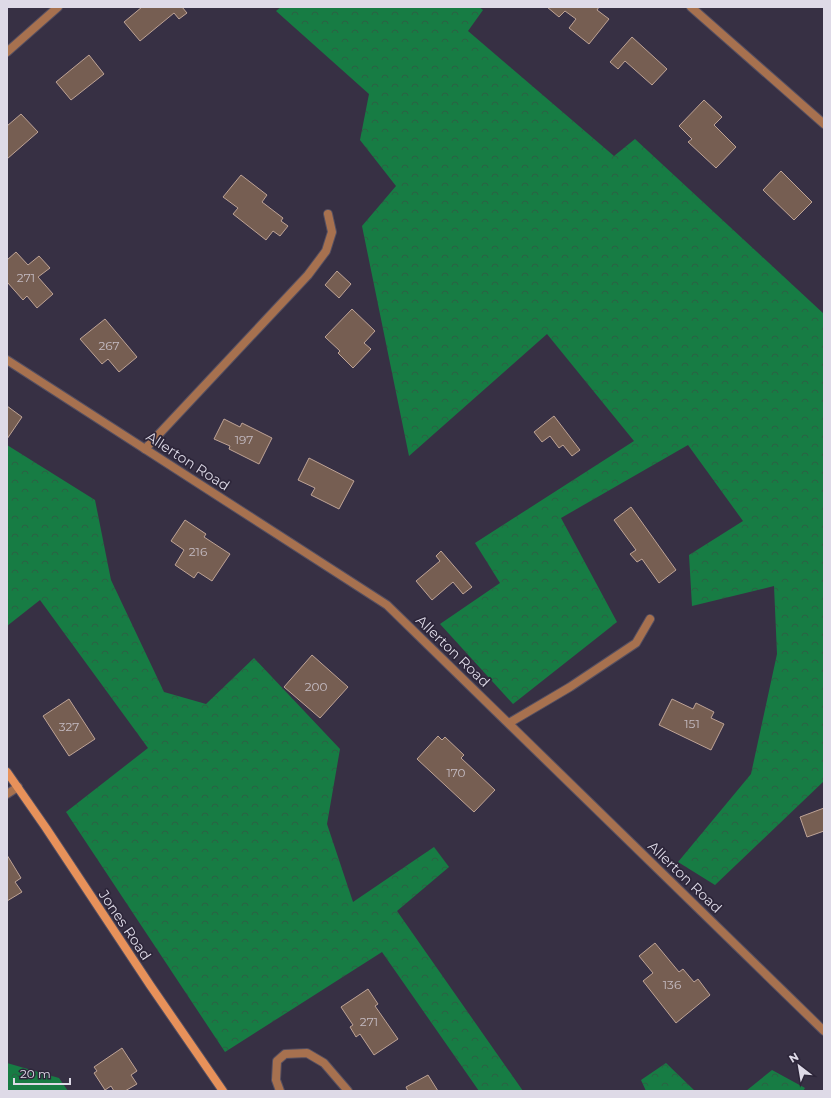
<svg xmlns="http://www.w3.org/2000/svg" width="831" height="1098" font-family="Montserrat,sans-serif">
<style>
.forest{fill:url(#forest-crowns)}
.building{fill:#765e52;stroke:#bea396}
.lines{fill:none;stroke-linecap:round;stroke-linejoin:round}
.lane-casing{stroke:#554f61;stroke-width:10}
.street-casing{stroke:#554f61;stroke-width:10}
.secondary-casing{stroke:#554f61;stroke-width:10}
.lane{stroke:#a7714f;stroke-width:8}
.street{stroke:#a7714f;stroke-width:8}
.secondary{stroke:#e7915a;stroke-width:8}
.labels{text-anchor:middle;stroke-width:3.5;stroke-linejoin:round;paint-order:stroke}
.number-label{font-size:12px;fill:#c4bbc2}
.street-label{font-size:14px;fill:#dedae7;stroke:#2d263a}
</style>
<defs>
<pattern id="forest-crowns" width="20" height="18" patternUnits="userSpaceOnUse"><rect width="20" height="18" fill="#177c44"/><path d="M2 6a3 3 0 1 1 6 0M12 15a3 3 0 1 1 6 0" fill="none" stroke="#2b6144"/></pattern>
</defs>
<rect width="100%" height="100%" fill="#373044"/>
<!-- forest -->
<path class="forest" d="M281,7H479L483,10L468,31L614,156L635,139L824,314V781L715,885L678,862L751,774L777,654L774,586L692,606L689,555L743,521L688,445L561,518L617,622L513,704L440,624L500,583L475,543L634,441L547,334L409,456L362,226L396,186L360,140L369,94L276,11Z
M7,445L95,500L111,580L164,692L206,704L254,658L340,749L327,824L353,902L434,847L449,867L397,911L523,1091H479L382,952L225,1052L66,812L148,748L40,600L7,626Z
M7,1063L59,1078L68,1091H7Z
M666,1063L695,1091H646L641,1080Z
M772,1070L805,1088L803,1091H746Z"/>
<!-- building -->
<path class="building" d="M142,7H182L187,13L179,19L174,13L140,41L124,22Z
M547,7H599L597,10L609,19L589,44L569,28L576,19L565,11L559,17Z
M632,37L667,69L652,85L625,61L618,69L610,62Z
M89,55L104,74L71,100L56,82Z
M704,100L722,117L714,125L736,147L716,168L688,142L692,139L679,126Z
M21,114L38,132L7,159V126Z
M781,171L812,202L794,220L763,190Z
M241,175L267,195L262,202L283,218L281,221L288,226L280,236L273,231L266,240L233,214L238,208L223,197Z
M16,252L28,265L39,256L50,268L38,277L53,294L37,308L27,296L23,300L7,282V260Z
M337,271L351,284L339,298L325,285Z
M352,309L375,331L364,343L371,349L353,368L338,353L340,351L325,337Z
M105,319L137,357L119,372L108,359L102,364L80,339Z
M7,406L22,417L7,439Z
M554,416L580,450L572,456L563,445L559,448L550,436L542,442L534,432Z
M224,419L240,427L242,423L272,438L259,464L229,449L230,446L214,439Z
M309,458L354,481L339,509L311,495L315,488L298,480Z
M631,507L676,570L659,583L642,559L637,562L630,554L636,550L614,520Z
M185,520L206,534L204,537L230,554L212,581L198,572L194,578L175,565L184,550L171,541Z
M441,551L472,587L463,594L453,582L432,600L416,581L440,561L436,556Z
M312,655L348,687L320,718L284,687Z
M69,699L95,739L69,756L43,716Z
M672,699L693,709L696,703L714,712L711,718L724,724L711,750L659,725Z
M438,736L442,740L445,737L464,755L461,758L495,790L474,812L417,759Z
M824,808V831L807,837L800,817Z
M7,855L21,878L15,882L22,892L7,901Z
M655,943L679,972L683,969L694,982L698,979L710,995L676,1023L643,981L653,973L639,956Z
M368,989L378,1004L375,1006L398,1039L374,1055L360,1034L356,1037L350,1027L353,1025L341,1007Z
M122,1048L137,1071L131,1075L137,1084L125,1091H114L111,1086L105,1090L94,1073L97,1071L94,1067Z
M428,1075L438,1091H408L406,1087Z"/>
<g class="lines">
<!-- lane casing -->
<g class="lane-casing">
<path id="lane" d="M145,449L308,275L326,251L332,232L328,214
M509,723L570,687L636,643L650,619
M280,1091L276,1080L277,1061L285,1054L307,1053L324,1063L348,1091"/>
</g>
<!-- street casing -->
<g class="street-casing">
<path id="street" d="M691,7L824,124
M7,52L58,7
M7,360L387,605L824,1031
M7,794L18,787"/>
</g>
<!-- secondary casing -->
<g class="secondary-casing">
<path id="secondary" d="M7,772L46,828L150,985L223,1091"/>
</g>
<!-- lane -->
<use href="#lane" class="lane"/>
<!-- street -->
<use href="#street" class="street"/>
<!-- secondary -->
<use href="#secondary" class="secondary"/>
</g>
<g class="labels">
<!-- number labels -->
<g class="number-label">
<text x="26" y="282">271</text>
<text x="109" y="350">267</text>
<text x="244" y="444">197</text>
<text x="198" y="556">216</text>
<text x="316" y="691">200</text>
<text x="692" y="728">151</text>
<text x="69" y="731">327</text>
<text x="456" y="777">170</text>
<text x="672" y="989">136</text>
<text x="369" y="1026">271</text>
</g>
<!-- street labels -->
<g class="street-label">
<text transform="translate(188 461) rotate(33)" y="5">Allerton Road</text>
<text transform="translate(453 651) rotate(44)" y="5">Allerton Road</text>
<text transform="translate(685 877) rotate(44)" y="5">Allerton Road</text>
<text transform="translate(125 925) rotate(56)" y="5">Jones Road</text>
</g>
</g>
<!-- border -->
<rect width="831" height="1098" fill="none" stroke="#dedae7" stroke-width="16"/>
<!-- north arrow -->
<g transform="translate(799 1066) rotate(329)" stroke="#2d263a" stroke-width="3" paint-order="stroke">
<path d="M0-3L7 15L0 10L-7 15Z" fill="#dedae7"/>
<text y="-6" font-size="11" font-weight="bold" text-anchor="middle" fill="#dedae7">N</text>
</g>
<!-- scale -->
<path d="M14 1078v6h56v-6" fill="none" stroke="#dedae7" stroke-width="2"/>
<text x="20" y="1078" font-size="12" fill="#dedae7" stroke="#2d263a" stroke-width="3" paint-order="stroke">20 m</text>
</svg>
